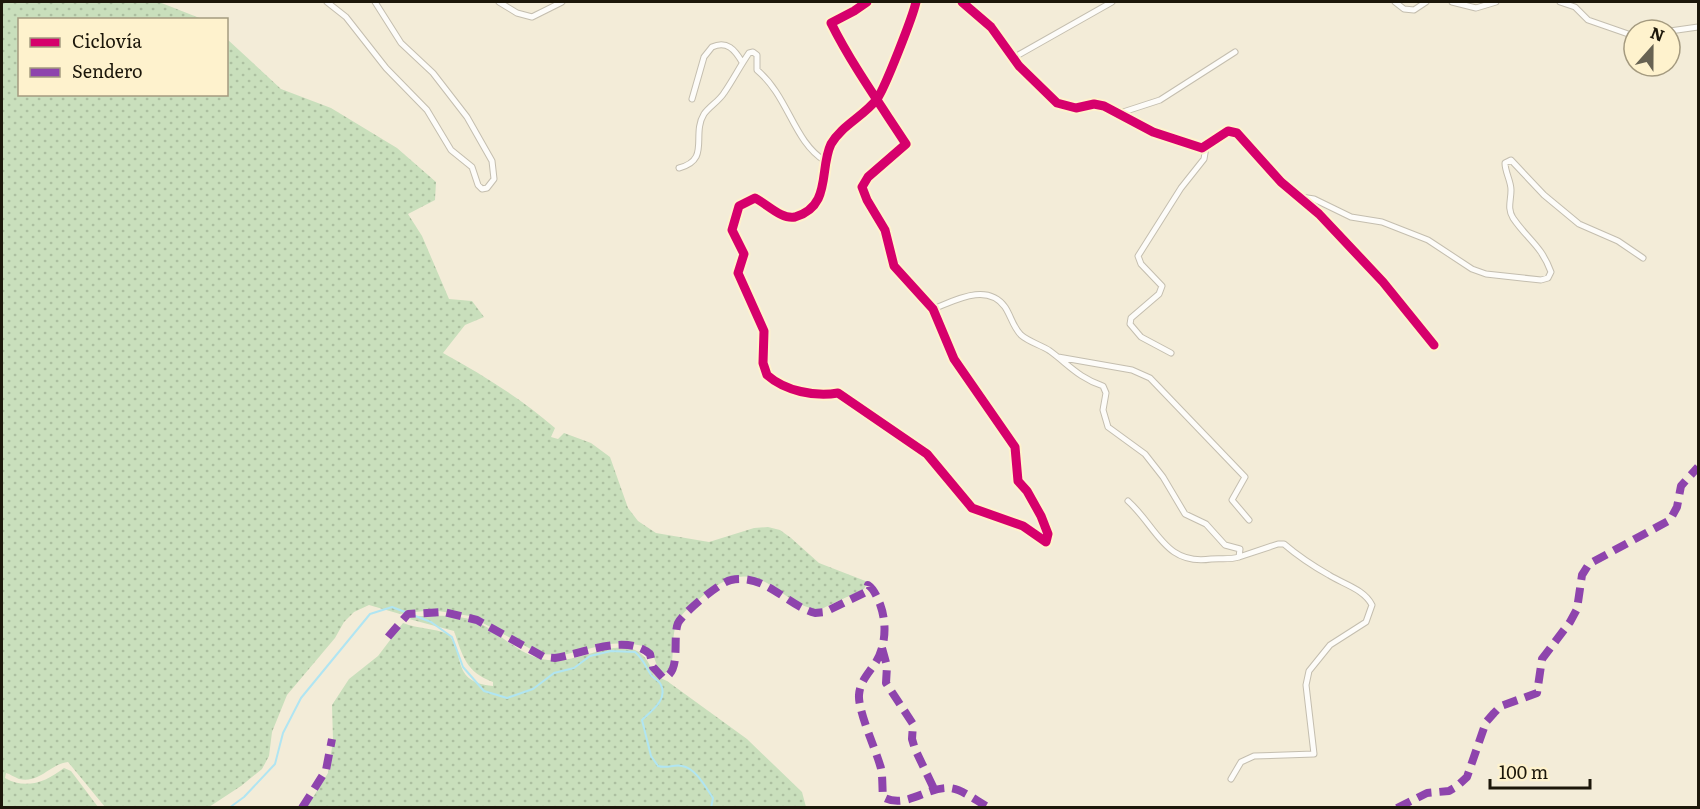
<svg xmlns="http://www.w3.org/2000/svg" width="1700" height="809" font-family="Literata,serif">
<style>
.grass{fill:url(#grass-dots)}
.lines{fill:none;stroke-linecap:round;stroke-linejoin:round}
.stream{stroke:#b0e5f2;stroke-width:2}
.street-casing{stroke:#c4beaf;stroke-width:7}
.street{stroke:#fdfcf9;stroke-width:5}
.quiet{stroke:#8e44ad;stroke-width:8;stroke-dasharray:15 8;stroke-linecap:butt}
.cycleway-casing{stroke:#fef2cd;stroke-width:13}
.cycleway{stroke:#d6006c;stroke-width:9}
</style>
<defs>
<pattern id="grass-dots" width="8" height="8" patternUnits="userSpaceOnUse" patternTransform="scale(1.5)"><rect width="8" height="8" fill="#c9dfbc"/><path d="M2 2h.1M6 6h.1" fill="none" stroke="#acbfa0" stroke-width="1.8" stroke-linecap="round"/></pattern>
</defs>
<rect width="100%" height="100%" fill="#f3ecd8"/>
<!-- grass -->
<path class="grass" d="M2,2H159L202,19L20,20V94H226L227,39L281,89L331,108L397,148L436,182L435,200L408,214L422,236L449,299L472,301L484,317L465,325L443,353C483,375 520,398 555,428L551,437L558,439L564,433L591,443L610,457L628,508L638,521L656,533L709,542L754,528L768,527L780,530L791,538L819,563L868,582L864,589L819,610C798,607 784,593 767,583C739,567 717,583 697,601C689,608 680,614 676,625C671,639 675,655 670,670L663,674L659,671L652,652L643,646L628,643L608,644L563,655L540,654L470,616L432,610L400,614L369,605L354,612L344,622L335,638L287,695L272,732L269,756L262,769L241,786L209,807H105L68,762C50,764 39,784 19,779C14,777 10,774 6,773L5,778C26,790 46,782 64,768L71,771L98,807H2Z
M416,616C436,616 457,614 475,621C499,631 521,658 548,660C587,665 636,620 654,675L667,681L747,739L802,792L806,807H307L328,773L333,741L332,705L349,679L378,656L403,623C419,629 433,628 448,634C466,654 450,682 493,686V682C466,672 463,657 454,631L409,619Z"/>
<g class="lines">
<!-- stream -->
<path class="stream" d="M229,808L244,797L275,764L283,733L301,698L370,614L392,607L431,622L452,637L463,667L484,691L507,698L533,689L554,673L574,668L590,656L611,651L635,652C645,661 645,666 651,675C654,679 659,680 661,685C668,700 651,711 642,720L651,756L658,766C667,769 674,764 682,766C696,768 706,788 713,798L711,808"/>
<!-- street casing -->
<g class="street-casing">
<path id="street" d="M327,2L346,17L386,68L427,110L451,150L472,167L478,185L482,189L487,188L494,179L492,161L467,117L433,73L401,43L375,2
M499,2L517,13L532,17L562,2
M867,2L854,11L831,23C852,65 880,104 906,144L868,177L862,187L867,200L885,230L894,266L933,309L954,359L1015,447L1018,481L1027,491L1041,516L1048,534L1046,542L1023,526L972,508L927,454L838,393C815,397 785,391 767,375L763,363L764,331L738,273L744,254L732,230L739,206L755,198C767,204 782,220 795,217C832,206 819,169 831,144C841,126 864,116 877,99C885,88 913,16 916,2
M962,2L991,27L1019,66L1057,103L1076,108L1094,104L1104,106L1153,132L1202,148L1228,131L1237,133L1281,182L1319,214L1383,282L1434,345
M1395,2L1404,9L1414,10L1426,2
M1452,2L1476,8L1496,2
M1560,2L1575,7L1588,20L1634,36
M1670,31L1698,27
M1013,58L1112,2
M692,99L704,57L712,47C727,40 735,50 742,62
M1117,114L1160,100L1235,52
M679,168C711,160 691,135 704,114C710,106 719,101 724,93C733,80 740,66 749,53L753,52L757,55V70C789,97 793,141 825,161
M1301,197L1314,199L1351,217L1382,222L1428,240L1472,269L1486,274L1541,280L1548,278L1551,272C1541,245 1528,240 1513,218C1507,208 1511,201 1511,190C1511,181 1505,172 1505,163L1511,160L1544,195L1579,224L1618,241L1643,258
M933,309C954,301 987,282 1005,307C1011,316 1013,327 1021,335C1029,342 1041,345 1050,351C1069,365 1079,378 1103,386L1106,393L1103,410L1108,427L1145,454L1163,477L1185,514L1206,524L1225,545L1240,549L1239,557C1229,560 1220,558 1211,559C1165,566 1157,527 1128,501
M1171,353L1141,337L1130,324L1131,318L1159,294L1162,286L1141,264L1138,256L1181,188L1204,159L1206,147
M1058,357L1132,370L1150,378L1245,477L1232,500L1249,520
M1231,779L1241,762L1254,756L1314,754L1306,685L1309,671L1330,645L1366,622L1372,605C1364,589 1343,584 1329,575C1313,566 1298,556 1284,544H1278L1239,557"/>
</g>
<!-- street -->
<use href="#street" class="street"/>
<!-- quiet -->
<path class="quiet" d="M388,637L408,614L444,612L477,620L544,657L555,658C582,654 626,633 650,654L653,667L663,678C682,673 672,638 678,623C683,613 720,582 731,580C765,573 786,605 815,613L825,612L866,592L868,585C874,589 877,597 880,604C887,623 886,645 876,662C869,673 860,681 859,695C858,711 875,748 880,765C883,773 882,787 883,797C904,809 924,789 946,788C961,787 977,802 990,808
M882,648L887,666L886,683L913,724L912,739L915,749L935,791
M302,808L326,770L332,739
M1397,808L1427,793L1449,791L1456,787L1467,777L1486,722L1494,713L1501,706L1537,693L1542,659L1570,622L1577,609L1582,575L1589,564L1670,520L1677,507L1681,486L1698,467"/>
<!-- cycleway casing -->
<g class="cycleway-casing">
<path id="cycleway" d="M867,2L854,11L831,23C852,65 880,104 906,144L868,177L862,187L867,200L885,230L894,266L933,309L954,359L1015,447L1018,481L1027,491L1041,516L1048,534L1046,542L1023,526L972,508L927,454L838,393C815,397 785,391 767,375L763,363L764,331L738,273L744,254L732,230L739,206L755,198C767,204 782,220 795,217C832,206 819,169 831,144C841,126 864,116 877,99C885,88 913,16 916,2
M962,2L991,27L1019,66L1057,103L1076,108L1094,104L1104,106L1153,132L1202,148L1228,131L1237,133L1281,182L1319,214L1383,282L1434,345"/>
</g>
<!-- cycleway -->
<use href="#cycleway" class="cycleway"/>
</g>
<!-- border -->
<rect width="1700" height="809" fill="none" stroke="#1c170a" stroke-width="6"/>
<!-- legend -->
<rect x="18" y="18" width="210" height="78" fill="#fef2cd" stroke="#a49a7f" stroke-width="1.5"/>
<rect x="30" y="38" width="30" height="9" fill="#d6006c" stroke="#a49a7f" stroke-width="1.5"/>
<text x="72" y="48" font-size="18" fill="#1c170a">Ciclovía</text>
<rect x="30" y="68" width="30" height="9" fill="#8e44ad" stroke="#a49a7f" stroke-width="1.5"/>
<text x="72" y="78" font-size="18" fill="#1c170a">Sendero</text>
<!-- north arrow -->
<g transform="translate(1652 48) rotate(21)"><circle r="28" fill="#fef2cd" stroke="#a49a7f" stroke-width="1.5"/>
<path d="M0-4.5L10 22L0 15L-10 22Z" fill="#676252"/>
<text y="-9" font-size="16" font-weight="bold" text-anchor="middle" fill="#1c170a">N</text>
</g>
<!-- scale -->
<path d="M1490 779v9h100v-9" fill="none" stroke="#1c170a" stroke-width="3"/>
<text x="1499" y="779" font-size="18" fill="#1c170a" stroke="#fef2cd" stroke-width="4.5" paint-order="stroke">100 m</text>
</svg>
